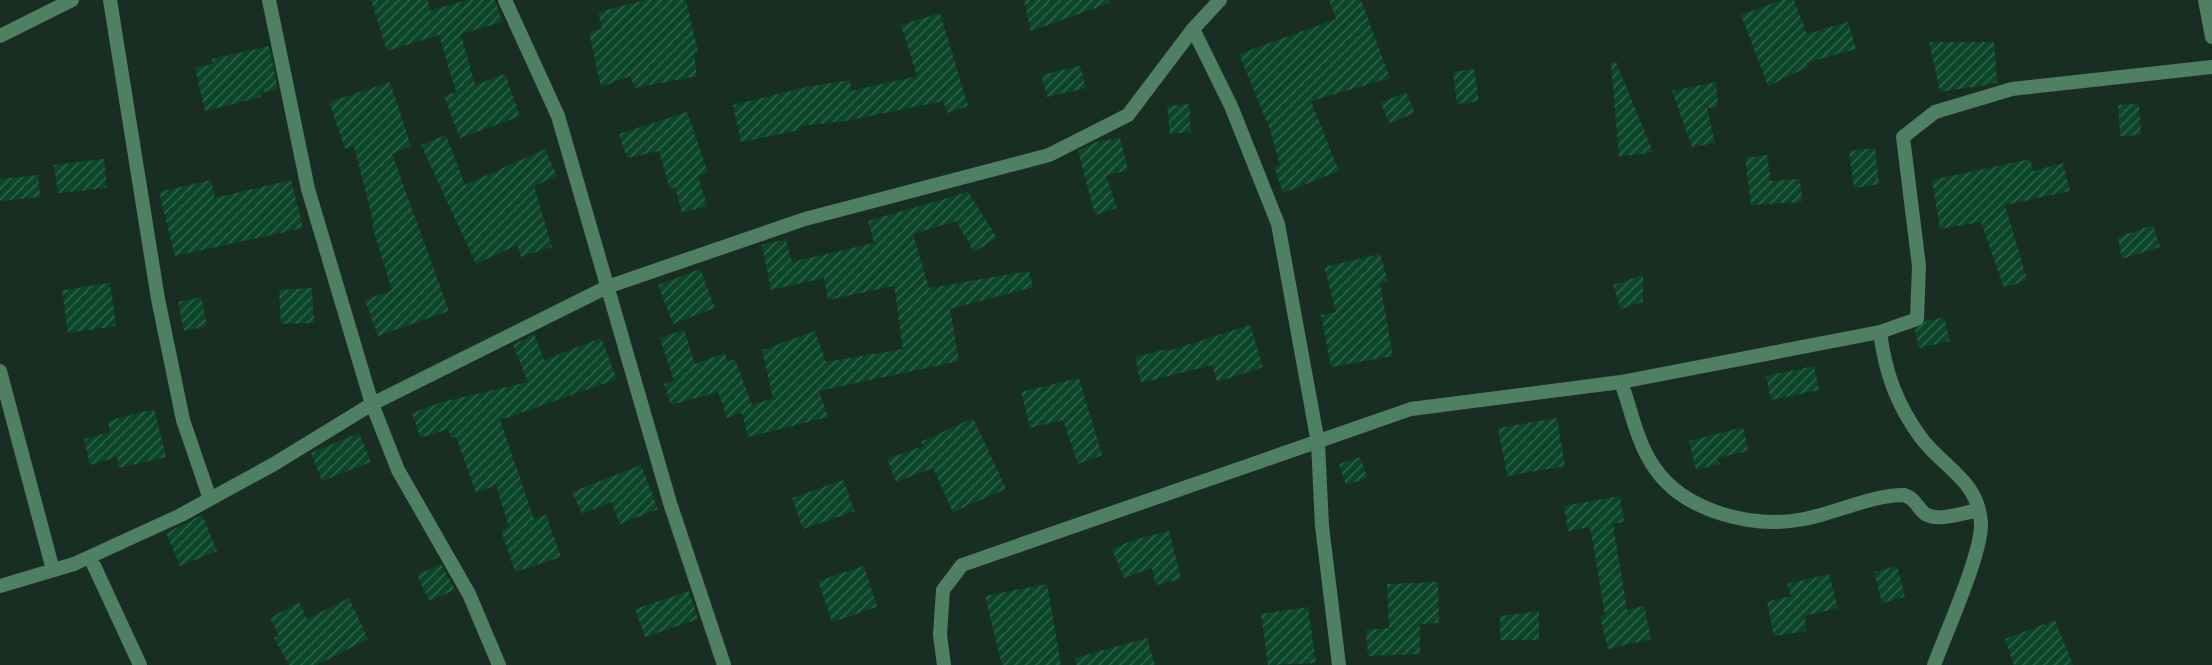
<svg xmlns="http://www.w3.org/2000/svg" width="2212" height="665" font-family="Cabin,sans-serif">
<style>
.building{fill:url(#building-hatch)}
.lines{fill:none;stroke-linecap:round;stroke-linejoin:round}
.street{stroke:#508063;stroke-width:14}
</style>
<defs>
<pattern id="building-hatch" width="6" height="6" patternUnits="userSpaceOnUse" patternTransform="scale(1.75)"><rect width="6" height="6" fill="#0b4629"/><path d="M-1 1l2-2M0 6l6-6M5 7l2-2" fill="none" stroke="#2e6148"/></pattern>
</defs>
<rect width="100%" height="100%" fill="#192e22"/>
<!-- building -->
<path class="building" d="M371,0H428L429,11L467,0H495L502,22L461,34L475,85L505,74L520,116L460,138L444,96L456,92L439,35L387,51Z
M646,0H686L698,52L694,53L697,76L635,88L630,76L601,87L589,32L602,29L598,12Z
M1024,0H1109L1110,3L1031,31Z
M1329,0H1361L1390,78L1311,101L1339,171L1283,193L1274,167L1280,165L1269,127L1239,54L1336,19Z
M1782,0H1794L1807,34L1848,22L1856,49L1806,63L1808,67L1768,86L1741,15Z
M940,13L968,106L948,113L943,101L846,121L799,126L800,130L741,142L733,105L807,87L850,80L851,91L917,76L901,25Z
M1929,42H1994L1997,83L1940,92Z
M269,46L278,89L261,93V97L205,111L195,68L213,64L212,59Z
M1616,62L1653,152L1619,157L1611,63Z
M1080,66L1086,88L1047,97L1041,75Z
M1474,69L1479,101L1457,104L1453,72Z
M390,82L411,146L392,154L449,311L378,336L365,300L392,290L372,225H374L354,146L345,149L329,102Z
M1716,82L1718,107L1707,108L1715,143L1692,147L1672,91Z
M1406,92L1415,113L1389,123L1381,103Z
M1189,104L1191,132L1170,134L1167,106Z
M2139,104L2141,135L2120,136L2118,105Z
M687,112L708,173L698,176L707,206L682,213L675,187L670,189L659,151L627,158L619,134Z
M446,135L465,185L545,149L557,176L534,186L552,247L521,257L517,245L476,264L421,145Z
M1120,138L1128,170L1106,176L1117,208L1095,215L1078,151L1095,142Z
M1875,148L1879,184L1854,188L1849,151Z
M1767,155L1771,181L1800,179L1802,202L1751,205L1745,158Z
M104,159L107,188L58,193L54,165Z
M2030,159L2033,171L2063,163L2070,191L2005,205L2027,280L2004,288L1981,222L1940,229L1932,180Z
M38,175L40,197L0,201V179Z
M211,180L215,198L291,180L303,228L175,256L159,192Z
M968,192L997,238L974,252L956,221L913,234L929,288L1029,271L1033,287L950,309L959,361L819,391L828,417L748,437L742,413L727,418L718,392L671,405L664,384L674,381L660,338L684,330L695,364L725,353L728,362L735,359L752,405L773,398L762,350L815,331L826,362L903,349L894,286L828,300L824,278L771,290L762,245L786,239L792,262L874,243L868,221Z
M2153,225L2160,247L2122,259L2118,237Z
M1380,254L1388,281L1380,283L1393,356L1331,367L1321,315L1336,312L1324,267Z
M700,269L715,308L673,324L658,285Z
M1643,275V302L1621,309L1613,285Z
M110,283L116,326L68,333L62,290Z
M312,288L314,323L281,324L279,290Z
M201,297L207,326L184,331L178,302Z
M1944,317L1950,341L1919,348L1915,330L1926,321Z
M1250,325L1263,367L1217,382L1212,365L1141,383L1135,357L1167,349L1168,351Z
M534,334L544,360L601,338L617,379L500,420L534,519L546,515L561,557L515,572L501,530L509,527L496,485L476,493L456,437L451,438L448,429L420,438L412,413L442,402L528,382L513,345Z
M1814,366L1819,390L1771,400L1766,376Z
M1079,378L1102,455L1078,464L1063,420L1030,428L1021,392Z
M154,409L166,457L119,468L117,457L90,465L84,439L110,432L108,421Z
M973,418L1006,489L953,512L933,468L896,482L887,459L923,446L921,442Z
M1557,418L1565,466L1507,476L1498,428Z
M1743,427L1748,451L1718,458L1720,464L1696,470L1689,441Z
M359,433L371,462L322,481L311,453Z
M1360,457L1367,478L1346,485L1339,464Z
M641,465L658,509L620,524L611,502L582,514L572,492Z
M843,480L855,511L803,529L792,498Z
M1620,496L1624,522L1613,524L1627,610L1644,606L1651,639L1608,649L1600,616L1605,615L1590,527L1568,531L1564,506Z
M202,515L217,551L180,566L166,533Z
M1169,531L1181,579L1156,585L1152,568L1124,578L1112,549L1133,540Z
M441,564L455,590L429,601L417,575Z
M864,566L877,607L832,622L818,581Z
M1897,566L1905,597L1882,603L1874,572Z
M1829,574L1838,608L1805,616L1806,631L1774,636L1767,602L1791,596L1787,584Z
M1438,582L1439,623L1420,624V654L1368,656L1366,630L1389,628L1387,584Z
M1047,584L1061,665H1002L985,596Z
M689,591L698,619L645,637L635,609Z
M349,598L368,639L317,665H289L274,638L279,636L270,618L299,602L307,619Z
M1308,607L1316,663L1268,665L1261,614Z
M1539,611V640H1500V616Z
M2055,620L2073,665H2014L2005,639Z
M1147,638L1155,665H1076L1075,658Z"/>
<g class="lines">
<!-- street -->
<path class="street" d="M110,0L158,299L183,420L210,499
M269,0L308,189L372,404L398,470L469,594L499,665
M505,0L558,116L670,503L724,665
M2205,0L2212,37
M1193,29L1231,106L1278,224L1318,443L1322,526L1339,665
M0,36L72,0
M1880,332C1885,372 1897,406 1922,439C1945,469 1979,481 1981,524C1982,553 1946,633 1934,665
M0,371L53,570
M1621,382C1631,409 1637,443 1654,467C1684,512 1753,529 1804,519C1836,513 1871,495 1904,495C1916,499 1916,506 1924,513C1936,523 1966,512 1979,510
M90,557L140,665
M0,586L74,564L181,515L274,464L372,404L607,287L805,219L1049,155L1128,115L1193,29L1220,0
M944,665L940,635L943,590L962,565L1411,409L1621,382L1880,332L1917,319L1919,266L1903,137L1935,112L2012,89L2212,67"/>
</g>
</svg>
